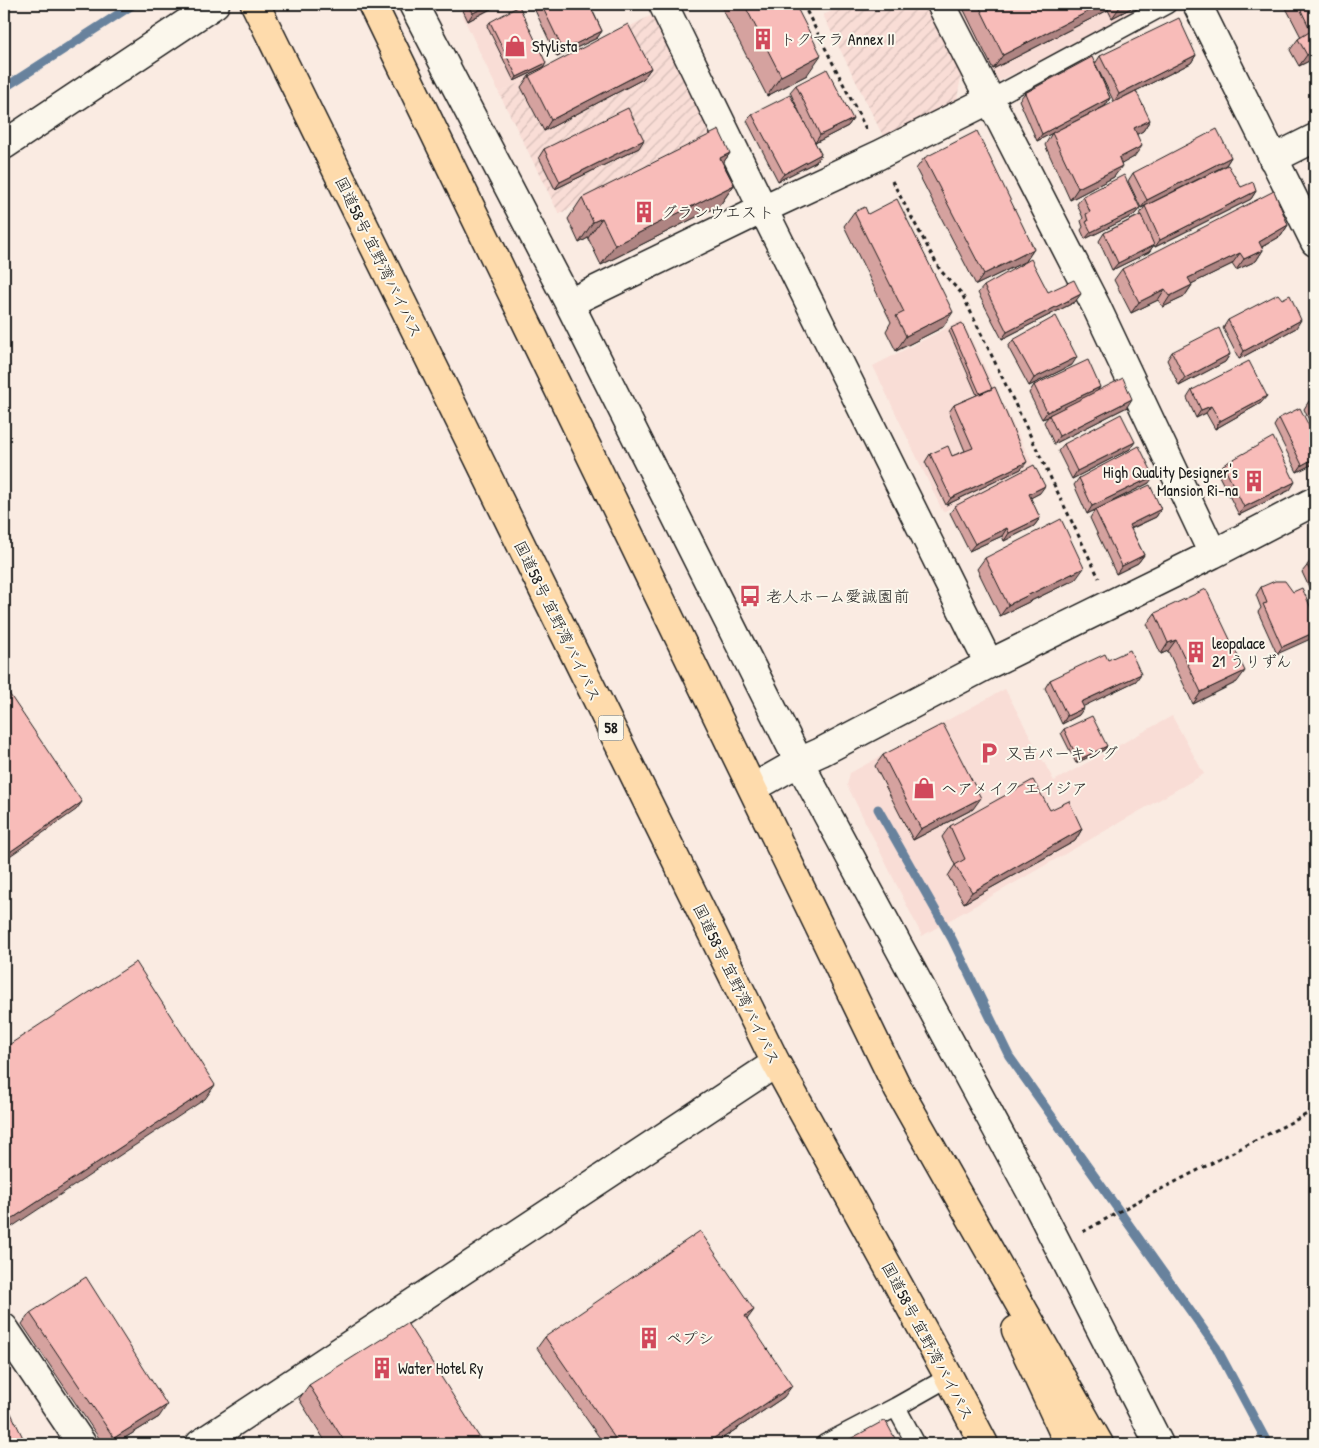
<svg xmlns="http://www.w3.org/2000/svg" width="1319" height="1448" font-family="'Patrick Hand','Klee One',sans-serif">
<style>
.built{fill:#f9ddd6}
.industrial{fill:url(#industrial-furrows)}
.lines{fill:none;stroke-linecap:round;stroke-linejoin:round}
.stream{stroke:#67829d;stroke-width:9}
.lane-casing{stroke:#1c1c1c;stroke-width:21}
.street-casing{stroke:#1c1c1c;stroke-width:31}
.highway-casing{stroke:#1c1c1c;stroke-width:31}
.path{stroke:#1c1c1c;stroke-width:3;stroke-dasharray:4 4;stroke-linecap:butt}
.lane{stroke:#fbf7ec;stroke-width:18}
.street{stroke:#fbf7ec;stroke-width:28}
.highway{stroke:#fedbac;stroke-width:28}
.wall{fill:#d5a29f;stroke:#1c1c1c}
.shaded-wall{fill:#ae8482;stroke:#1c1c1c}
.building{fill:#f8bcb9;stroke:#1c1c1c}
.labels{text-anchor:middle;stroke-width:4;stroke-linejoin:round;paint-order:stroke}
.shield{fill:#fbf7ec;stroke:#5f5e5a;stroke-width:1}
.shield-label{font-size:15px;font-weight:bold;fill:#1c1c1c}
.poi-label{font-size:16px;fill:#1c1c1c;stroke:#fbf7ec;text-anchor:start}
.street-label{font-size:16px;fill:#1c1c1c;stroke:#fbf7ec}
</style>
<defs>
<pattern id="industrial-furrows" width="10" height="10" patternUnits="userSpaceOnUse" patternTransform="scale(1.25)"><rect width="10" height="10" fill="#f9ddd6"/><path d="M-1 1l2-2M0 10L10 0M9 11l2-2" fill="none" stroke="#d5bdb7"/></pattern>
</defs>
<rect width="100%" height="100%" fill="#faebe2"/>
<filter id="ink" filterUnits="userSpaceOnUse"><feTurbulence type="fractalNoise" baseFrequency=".02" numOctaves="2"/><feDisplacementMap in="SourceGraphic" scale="10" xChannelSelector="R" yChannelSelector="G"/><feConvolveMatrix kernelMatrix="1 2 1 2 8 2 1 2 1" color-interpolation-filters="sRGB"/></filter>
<g filter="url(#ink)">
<!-- built -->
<path class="built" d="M457,4H518L549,67L499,93Z
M955,4H1153L995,83Z
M962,320L1034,467L943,512L873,366Z
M1005,689L1054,781L1172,716L1204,774L922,936L847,785L850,773Z"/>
<!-- industrial -->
<path class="industrial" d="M847,4H928L962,72L956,104L884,138L823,15Z
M656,13L716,135L559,214L499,93Z"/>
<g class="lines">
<!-- stream -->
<path class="stream" d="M4,88L134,4
M878,809L952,939L1009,1056L1216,1347L1268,1444"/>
<!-- lane casing -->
<g class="lane-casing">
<path id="lane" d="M991,99L1167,4
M896,1407L916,1444
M825,1444L896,1407L949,1377"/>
</g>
<!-- street casing -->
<g class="street-casing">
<path id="street" d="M413,4L569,303L799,762L1032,1194L1159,1444
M663,4L763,209L989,664
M941,4L1096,306L1213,554
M1197,4L1315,242
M4,145L215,4
M1273,159L1315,138
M569,303L763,209L879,155L991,99
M753,788L799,762L821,752L989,664L1213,554L1315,501
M4,1328L82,1444
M200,1444L776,1063"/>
</g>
<!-- highway casing -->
<g class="highway-casing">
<path id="highway" d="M255,4L776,1063L949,1377L984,1444
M372,4L898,1089L1099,1444
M1016,1330L1069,1444"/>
</g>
<!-- path -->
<path class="path" d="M803,4L866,129
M892,181L940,270L962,294L1099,578
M1083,1232L1136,1202L1315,1110"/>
<!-- lane -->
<use href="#lane" class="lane"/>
<!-- street -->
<use href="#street" class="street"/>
<!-- highway -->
<use href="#highway" class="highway"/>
</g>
<!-- wall -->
<path class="wall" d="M460,4H500L468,21Z
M532,4H593L590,5L602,31L597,38L557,57Z
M720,4H795L807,75L767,96Z
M961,4H1139L1112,18L1108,10L993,69Z
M1284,4H1315V64L1313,59L1299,66L1290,50L1298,39L1301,37Z
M490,22L544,67L514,81L487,26Z
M1196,55L1191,63L1114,102L1096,65L1110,98L1105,106L1037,141L1019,100L1025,93L1095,64L1100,56Z
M651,68L643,79L544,131L521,87L529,76Z
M796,85L853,119L848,126L815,143L821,154L816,162L778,181L747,121L752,114L805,124L790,92Z
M1150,120L1143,131L1137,134L1134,157L1121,164L1114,177L1070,200L1045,145L1052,133Z
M639,148L555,189L539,157L544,149Z
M730,153L723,163L734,185L720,205L601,265L588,238L579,243L568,219L582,198Z
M1231,157L1226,165L1141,208L1128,181L1133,173Z
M924,158L1034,249L1026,261L976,285L916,169Z
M1241,187L1256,191L1251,199L1155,247L1154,245L1149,252L1112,270L1099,241L1104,233L1140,215V214L1145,206Z
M1083,196L1140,208L1134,215L1085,239L1081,230L1083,227L1081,221L1083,218L1077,204Z
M854,212L868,214L943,327L896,351L886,331L891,322L844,226Z
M1288,225L1281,236L1262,247L1263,250L1256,261L1236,270L1232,264L1191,284L1192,285L1184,297L1163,307L1158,300L1131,313L1114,280L1122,269Z
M984,286L1075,302L1002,339L978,293Z
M1228,320L1296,328L1239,359L1223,328Z
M951,328L1021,469L946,505L925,462L930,454L952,456L965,451L949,412L954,405L977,395L949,331Z
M1013,340L1072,365L1029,386L1008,347Z
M1172,352L1230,354L1225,362L1179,386L1167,360Z
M1034,385L1100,387L1097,391L1127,407L1054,444L1044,422L1048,417L1042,419L1029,393Z
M1192,390L1261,403L1215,429L1206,413L1196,418L1187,398Z
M1315,398V434L1304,409L1309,401Z
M1279,418L1315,438V463L1297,472L1274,426Z
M1064,444L1130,449L1072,479L1058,451Z
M1223,465L1290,490L1239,515L1217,472Z
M1079,478L1149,483L1087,514L1074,485Z
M1040,493L1030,498L1040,518L1034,526L1004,541L1002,536L969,551L950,513L955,506Z
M1161,509L1156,517L1131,529L1144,555L1138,563L1116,574L1090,518L1095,510Z
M1315,556V600L1302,572Z
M985,558L1076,579L1000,616L977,569Z
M1261,587L1293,592L1315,617L1277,654L1258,612L1261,608L1256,595Z
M1155,613L1237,682L1193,704L1168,651L1161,654L1147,624Z
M1108,660L1136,681L1083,706L1079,715L1062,724L1045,688L1050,680Z
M1064,729L1107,746L1104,750L1076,763L1061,733Z
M883,755L973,809L913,840L875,766Z
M1050,810L1082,829L1075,841L964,903L948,876L955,865L942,837L950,826Z
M30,1313L159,1417L115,1444H103L22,1324Z
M747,1319L784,1397L714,1444H604L537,1348L545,1337Z
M309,1385L482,1444H327L299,1399Z"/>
<!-- shaded-wall -->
<path class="shaded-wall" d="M491,4H500L468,21L473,13Z
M1103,4H1113L1108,10L993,69L1003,55Z
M1122,4H1139L1112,18Z
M602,31L597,38L557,57L563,50Z
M1315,51V56L1313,59L1299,66L1307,55Z
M821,55L807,75L767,96L781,76Z
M1196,55L1191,63L1114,102L1119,94Z
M546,63L544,67L514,81L517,77Z
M651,68L643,79L544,131L551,120Z
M1110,98L1105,106L1037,141L1042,134Z
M853,119L848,126L815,143L820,135Z
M1150,120L1143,131L1126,140L1134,128Z
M644,140L639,148L555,189L560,182Z
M1142,146L1134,157L1111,170L1119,158Z
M730,153L716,173L720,158Z
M821,154L816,162L778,181L784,174Z
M1231,157L1226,165L1141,208L1147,200Z
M1122,166L1114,177L1070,200L1078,188Z
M734,185L720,205L601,265L615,245Z
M1256,191L1251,199L1155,247L1160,240Z
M1140,208L1134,215L1085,239L1091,232Z
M602,218L588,238L579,243L593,222Z
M1288,225L1281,236L1251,253L1259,242Z
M1154,245L1149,252L1112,270L1118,263Z
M1034,249L1026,261L976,285L984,274Z
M1263,250L1256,261L1236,270L1244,259Z
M1240,253L1232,264L1181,289L1188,278Z
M1192,285L1184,297L1163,307L1170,296Z
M1165,289L1158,300L1131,313L1139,302Z
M1081,294L1075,302L1002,339L1007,332Z
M953,312L943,327L896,351L906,336Z
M1301,320L1296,328L1239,359L1244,351Z
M1230,354L1225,362L1179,386L1185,378Z
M1077,357L1072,365L1029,386L1034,378Z
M1100,387L1095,394L1049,415L1048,417L1042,419L1047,412Z
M1267,396L1261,403L1215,429L1220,421Z
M1132,399L1127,407L1054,444L1059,436Z
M1211,406L1206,413L1196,418L1201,410Z
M1135,442L1130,449L1072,479L1077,471Z
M1315,458V463L1297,472L1302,465Z
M1027,462L1021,469L946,505L951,498Z
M1154,476L1149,483L1087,514L1092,506Z
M1295,482L1290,490L1239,515L1244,507Z
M1045,486L1040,493L1023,502L1029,494Z
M1161,509L1156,517L1123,532L1129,525Z
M1040,518L1034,526L1004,541L1009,533Z
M1007,528L1002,536L969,551L975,544Z
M1144,555L1138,563L1116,574L1122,566Z
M1084,568L1076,579L1000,616L1008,605Z
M1315,632V637L1277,654L1282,647Z
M1176,640L1168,651L1161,654L1168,643Z
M1245,671L1237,682L1193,704L1201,692Z
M1141,674L1136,681L1076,710L1081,702Z
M1084,708L1079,715L1062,724L1067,716Z
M1107,746L1104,750L1076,763L1078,760Z
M981,798L973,809L913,840L921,829Z
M82,802L76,810L4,860V856Z
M1082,829L1075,841L964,903L972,892Z
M215,1085L205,1099L4,1232V1224Z
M754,1310L746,1321L745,1316Z
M792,1386L784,1397L714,1444H705Z
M167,1405L159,1417L115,1444H110L114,1438Z"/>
<!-- building -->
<path class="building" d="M469,4H491L473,13Z
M541,4H589L602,31L563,50Z
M744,4H795L821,55L781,76Z
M978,4H1103L1003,55Z
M1298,4H1315V51L1307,55L1298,39L1311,31Z
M519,6L546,63L517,77L490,22Z
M1179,18L1196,55L1119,94L1100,56Z
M628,24L651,68L551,120L529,76Z
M1092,57L1110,98L1042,134L1025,93Z
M827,69L853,119L820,135L796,85Z
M1136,91L1150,120L1134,128L1142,146L1119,158L1122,166L1078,188L1052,133Z
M790,95L821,154L784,174L752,114Z
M628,108L644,140L560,182L544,149Z
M1217,129L1231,157L1147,200L1133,173Z
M719,130L730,153L720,158L734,185L615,245L602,218L593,222L582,198Z
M977,131L1034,249L984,274L924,158Z
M1228,165L1241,187L1253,182L1256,191L1160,240L1145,206Z
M1124,175L1140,208L1091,232L1086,222L1088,221L1086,214L1090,212L1083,196Z
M1274,191L1288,225L1259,242L1263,250L1244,259L1240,253L1188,278L1192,285L1170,296L1165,289L1139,302L1122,269Z
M897,199L953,312L906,336L896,316L904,312L854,212L865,207L868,214Z
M1141,215L1154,245L1118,263L1104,233Z
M1031,259L1048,292L1074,280L1081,294L1007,332L984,286Z
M1278,294L1282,299L1290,295L1301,320L1244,351L1228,320Z
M1056,316L1077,357L1034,378L1013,340Z
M962,323L992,389L980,394L951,328Z
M1219,328L1230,354L1185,378L1172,352Z
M1088,360L1100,387L1047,412L1034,385Z
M1249,361L1267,396L1220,421L1211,406L1201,410L1192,390Z
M1123,378L1132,399L1059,436L1049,415Z
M995,387L1027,462L951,498L930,454L948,446L952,456L973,448L954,405Z
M1315,398V415L1309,401Z
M1300,408L1315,438V458L1302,465L1279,418Z
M1121,414L1135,442L1077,471L1064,444Z
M1273,437L1295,482L1244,507L1223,465Z
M1139,446L1154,476L1092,506L1079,478Z
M1034,465L1045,486L1029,494L1040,518L1009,533L1007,528L975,544L955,506Z
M1150,485L1161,509L1129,525L1144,555L1122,566L1095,510Z
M1061,519L1084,568L1008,605L985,558Z
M1315,556V581L1307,565Z
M1275,581H1285L1293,592L1302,588L1315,617V632L1282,647L1263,604L1267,603L1261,587Z
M1206,589L1245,671L1201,692L1176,640L1168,643L1155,613Z
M1130,650L1141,674L1081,702L1084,708L1067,716L1050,680L1105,654L1108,660Z
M4,686L82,802L4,856Z
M1092,716L1107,746L1078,760L1064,729Z
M943,724L981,798L921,829L883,755Z
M1033,780L1050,810L1069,801L1082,829L972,892L955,865L965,859L950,826Z
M136,962L215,1085L4,1224V1048Z
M700,1231L754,1310L745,1316L792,1386L705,1444H619L545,1337Z
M86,1277L167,1405L114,1438L30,1313Z
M407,1323L483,1443L480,1444H346L309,1385Z
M7,1405L26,1444H4V1407Z
M885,1420L898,1444H841Z"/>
</g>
<!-- icons -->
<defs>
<g id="building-bare" transform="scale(1.725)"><path d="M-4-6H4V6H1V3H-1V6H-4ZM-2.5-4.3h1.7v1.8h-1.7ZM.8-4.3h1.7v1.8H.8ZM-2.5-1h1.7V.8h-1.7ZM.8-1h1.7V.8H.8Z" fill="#d1495b" stroke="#fbf7ec" stroke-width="2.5" paint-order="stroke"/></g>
<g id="shop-bare" transform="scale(1.725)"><path d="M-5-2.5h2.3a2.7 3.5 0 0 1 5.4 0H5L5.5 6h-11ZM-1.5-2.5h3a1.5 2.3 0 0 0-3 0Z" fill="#d1495b" stroke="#fbf7ec" stroke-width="2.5" paint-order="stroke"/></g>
<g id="bus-bare" transform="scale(1.725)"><path d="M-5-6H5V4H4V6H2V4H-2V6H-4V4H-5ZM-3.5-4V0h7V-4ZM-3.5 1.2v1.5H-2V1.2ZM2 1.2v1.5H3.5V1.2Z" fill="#d1495b" stroke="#fbf7ec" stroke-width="2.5" paint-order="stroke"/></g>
<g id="parking-bare" transform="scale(1.725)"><path d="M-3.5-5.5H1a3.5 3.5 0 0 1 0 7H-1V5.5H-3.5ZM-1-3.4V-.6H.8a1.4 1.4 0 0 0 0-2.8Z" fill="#d1495b" stroke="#fbf7ec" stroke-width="2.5" paint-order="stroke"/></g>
</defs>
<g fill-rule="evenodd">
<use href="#building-bare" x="763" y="39"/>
<use href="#shop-bare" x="515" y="46"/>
<use href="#building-bare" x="644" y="212"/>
<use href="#building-bare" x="1254" y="481"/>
<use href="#bus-bare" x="750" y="596"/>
<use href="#building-bare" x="1196" y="652"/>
<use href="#parking-bare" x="989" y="753"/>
<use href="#shop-bare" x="924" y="788"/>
<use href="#building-bare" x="649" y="1338"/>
<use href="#building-bare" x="382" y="1368"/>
</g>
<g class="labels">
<!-- shield labels -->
<rect class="shield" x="598.5" y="715.5" width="25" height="25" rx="4"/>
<g class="shield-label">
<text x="611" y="733">58</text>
</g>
<!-- poi labels -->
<g class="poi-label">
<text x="780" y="45">トクマラ Annex II</text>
<text x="532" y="52">Stylista</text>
<text x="661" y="218">グランウエスト</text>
<text x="1238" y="478" text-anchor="end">High Quality Designer's<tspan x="1238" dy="18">Mansion Ri-na</tspan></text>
<text x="766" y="602">老人ホーム愛誠園前</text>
<text x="1212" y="649">leopalace<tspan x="1212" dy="18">21 うりずん</tspan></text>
<text x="1006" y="759">又吉パーキング</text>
<text x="941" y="794">ヘアメイク エイジア</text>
<text x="666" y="1344">ペプシ</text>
<text x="398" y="1374">Water Hotel Ry</text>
</g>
<!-- street labels -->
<g class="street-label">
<text transform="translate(379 257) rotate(64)" y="6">国道58号 宜野湾バイパス</text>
<text transform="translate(558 621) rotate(64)" y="6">国道58号 宜野湾バイパス</text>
<text transform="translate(737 984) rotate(64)" y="6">国道58号 宜野湾バイパス</text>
<text transform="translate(928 1341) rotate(62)" y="6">国道58号 宜野湾バイパス</text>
</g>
</g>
<!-- margin -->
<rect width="1319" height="1448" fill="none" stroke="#fbf7ec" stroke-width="20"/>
<rect x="10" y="10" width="1299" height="1428" fill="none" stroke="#1c1c1c" stroke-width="2" filter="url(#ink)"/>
</svg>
